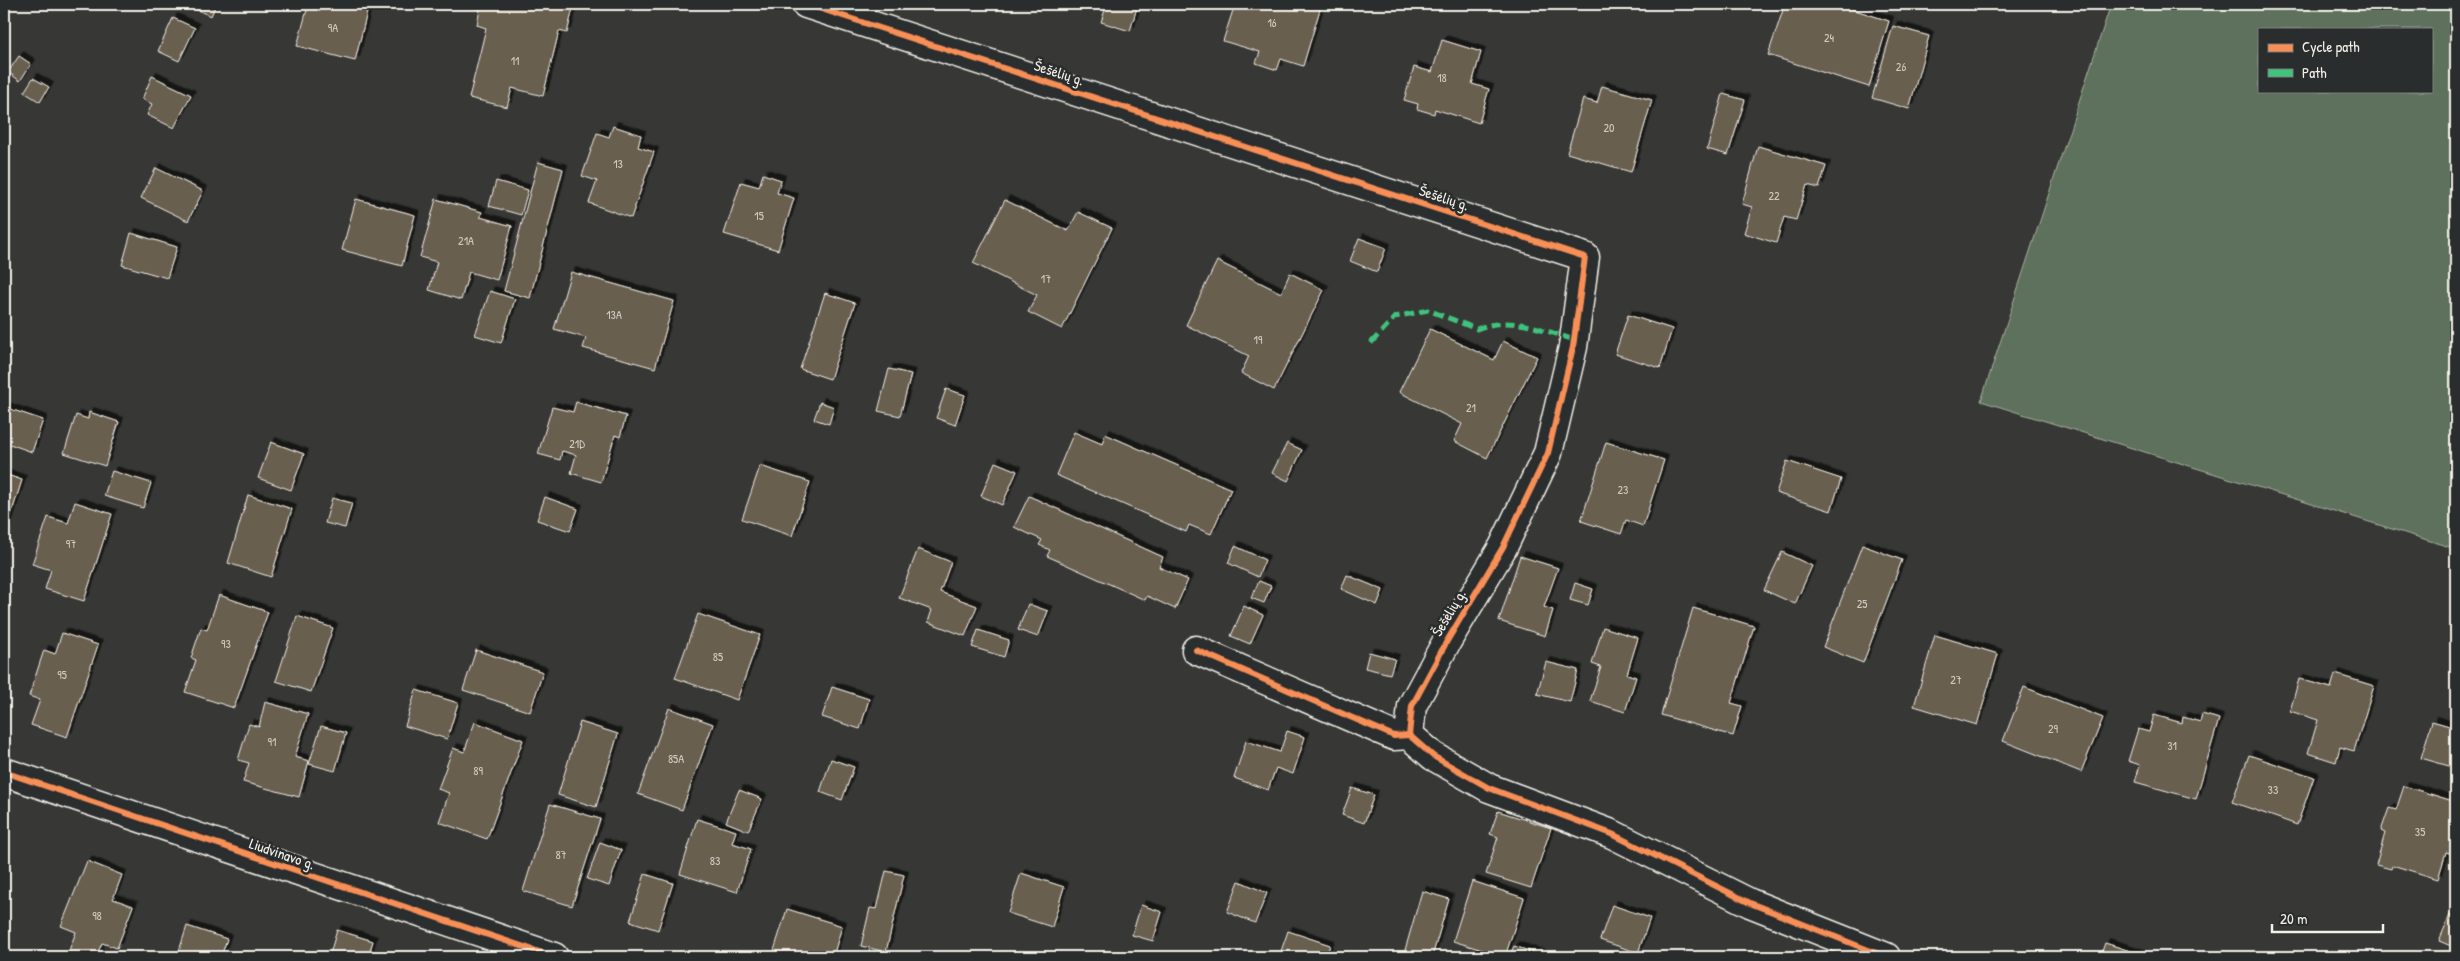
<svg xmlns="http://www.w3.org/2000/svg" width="2460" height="961" font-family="'Patrick Hand',sans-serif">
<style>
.green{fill:#5d715b;stroke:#a8b1a2;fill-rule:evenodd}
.building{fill:#695f50;stroke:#f4f1e8;filter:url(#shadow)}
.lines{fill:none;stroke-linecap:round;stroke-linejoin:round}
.minor-casing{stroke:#f4f1e8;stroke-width:31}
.minor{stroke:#2a2d2e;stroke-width:28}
.quiet{stroke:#40c37c;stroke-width:5;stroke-dasharray:10 5;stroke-linecap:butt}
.cycleway-casing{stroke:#2a2d2e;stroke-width:9}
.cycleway{stroke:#f78f57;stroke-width:6}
.labels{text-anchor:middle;stroke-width:5;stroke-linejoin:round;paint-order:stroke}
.number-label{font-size:12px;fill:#d1ccc2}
.street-label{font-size:15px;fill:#f4f1e8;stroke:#2a2d2e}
</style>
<defs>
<filter id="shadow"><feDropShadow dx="4.5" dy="-4.5" stdDeviation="0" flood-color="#0009"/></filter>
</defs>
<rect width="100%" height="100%" fill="#373735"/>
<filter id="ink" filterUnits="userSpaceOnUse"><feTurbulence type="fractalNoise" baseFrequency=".02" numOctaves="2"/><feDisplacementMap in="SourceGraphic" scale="10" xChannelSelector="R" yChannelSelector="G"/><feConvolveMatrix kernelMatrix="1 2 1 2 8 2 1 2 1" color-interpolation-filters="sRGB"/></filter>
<g filter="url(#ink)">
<!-- green -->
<path class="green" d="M2111,4H2456V549L1981,401ZM2259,29H2431V91H2259Z"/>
<!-- building -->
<path class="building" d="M183,4H216L211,16Z
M326,4H354L368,8L355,61L297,46L308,6L324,10Z
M457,4H574L567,33L559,31L543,96L512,88L507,107L469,98L486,28L477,25L480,9Z
M1107,4H1138L1130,31L1101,22Z
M1235,4H1315L1321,6L1303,66L1281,59L1277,70L1256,63L1260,52L1223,41Z
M1785,4H1836L1889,21L1869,87L1768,55Z
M173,18L195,28L179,61L158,51Z
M1893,26L1929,36L1909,109L1872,98Z
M1442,40L1481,52L1472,84L1489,89L1479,123L1435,109L1434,114L1417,109L1418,104L1404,100L1414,67L1432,72Z
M19,56L31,64L20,81L8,72Z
M152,76L191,95L174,128L147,115L152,104L142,99Z
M33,78L49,87L40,102L24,92Z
M1602,86L1652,100L1631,172L1567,153L1583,99L1597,103Z
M1723,94L1745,100L1728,155L1707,149Z
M613,126L641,135L638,147L654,152L631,218L589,203L597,181L582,176L597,133L609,137Z
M1758,146L1826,166L1819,188L1807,185L1796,220L1784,217L1776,243L1744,233L1752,207L1742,204Z
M538,162L563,169L530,298L504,291Z
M156,168L203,191L188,221L141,198Z
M763,174L781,180L777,193L794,198L778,250L724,234L741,182L759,187Z
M496,181L528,190L521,215L489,206Z
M356,199L415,215L402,266L342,250Z
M436,199L482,212L480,217L512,226L497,280L469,272L461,300L429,290L437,262L420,257Z
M1005,200L1068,231L1078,212L1112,228L1062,329L1028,312L1037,295L973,263Z
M131,233L177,247L167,278L122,265Z
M1359,238L1386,248L1377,272L1350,261Z
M1217,261L1281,293L1290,273L1324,290L1274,390L1241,373L1249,356L1186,325Z
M571,272L674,301L655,368L583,348L586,338L554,329Z
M490,291L515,299L501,343L475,335Z
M825,293L855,303L830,379L800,369Z
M1628,315L1672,329L1660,368L1615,354Z
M1430,329L1494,360L1503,341L1537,357L1487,458L1454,441L1462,424L1399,392Z
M889,369L911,374L900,416L878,411Z
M946,389L965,395L955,425L936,418Z
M576,402L626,416L620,437L615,435L601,482L571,473L576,455L562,451L560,460L538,454L552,407L573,412Z
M820,402L834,407L829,424L814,419Z
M4,407L43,420L32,452L4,442Z
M89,412L119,422L105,466L64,453L76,415L88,419Z
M1074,432L1102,444L1105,434L1231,489L1211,534L1189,525L1186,532L1056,475Z
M271,442L304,454L291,490L258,478Z
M1606,442L1664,460L1643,526L1626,520L1621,534L1581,521Z
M1287,443L1302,450L1288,481L1272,473Z
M1787,461L1841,479L1831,511L1776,493Z
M995,462L1017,471L1002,505L981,496Z
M760,466L810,482L792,536L742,519Z
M112,471L151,483L143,508L104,496Z
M4,474L22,480L4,537Z
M248,495L292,509L271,577L228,563Z
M1029,496L1163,557L1159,567L1188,580L1175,609L1147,596L1145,600L1047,556L1050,550L1039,545L1042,540L1014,527Z
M545,497L578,509L570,531L537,520Z
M332,498L352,503L345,528L325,523Z
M75,502L112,514L84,601L45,589L51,570L32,564L48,517L68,523Z
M1862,545L1902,560L1863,663L1823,647Z
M1235,546L1265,560L1258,577L1228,563Z
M918,549L951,562L940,592L977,606L965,636L928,622L932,610L899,598Z
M1782,552L1812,566L1795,604L1764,590Z
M1520,556L1558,568L1544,607L1553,610L1545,636L1499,621Z
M1347,575L1383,590L1377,605L1341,589Z
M1259,581L1271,586L1264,603L1251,598Z
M1575,583L1593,589L1588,605L1570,600Z
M219,595L268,612L234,708L185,692L196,660L191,658L201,628L207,630Z
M1028,604L1048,611L1038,637L1018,630Z
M1244,606L1263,615L1250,644L1231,636Z
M1693,608L1754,626L1731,703L1742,706L1733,736L1661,715Z
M698,614L760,635L737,700L675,678Z
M297,616L333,628L311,692L276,681Z
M1603,627L1638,638L1627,674L1636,677L1625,712L1590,701L1601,667L1592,664Z
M978,630L1009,640L1004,657L972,647Z
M62,633L98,645L67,737L31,725L40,700L29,696L44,650L55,654Z
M1935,635L1998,654L1977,725L1914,706Z
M476,650L543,672L530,712L463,690Z
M1369,652L1395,659L1390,674L1365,668Z
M1546,662L1578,670L1570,702L1537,694Z
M2335,674L2374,686L2354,751L2340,747L2336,762L2308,753L2318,720L2290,711L2299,679L2331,688Z
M832,687L869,699L860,729L822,717Z
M2024,687L2103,718L2081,772L2003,741Z
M416,690L458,703L447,739L405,726Z
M265,702L308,714L295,757L309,761L299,797L243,782L249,763L238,760L249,724L259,727Z
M669,708L713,724L682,810L638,794Z
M2202,714L2219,719L2196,799L2135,782L2140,765L2128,761L2138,729L2149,732L2154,715L2182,723L2183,717L2200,722Z
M2432,721L2456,728V768L2421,758Z
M475,722L523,740L487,839L439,822L449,793L438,789L453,748L464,752Z
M580,722L618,734L596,807L558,795Z
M321,726L346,733L335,771L309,764Z
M1287,731L1305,737L1293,774L1276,768L1268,790L1234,778L1246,741L1280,752Z
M2249,755L2314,777L2297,825L2232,802Z
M831,759L854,767L842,800L820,792Z
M2404,786L2456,802V820L2453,830L2456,831V841L2452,854L2446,852L2438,879L2392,865L2391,869L2376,865L2385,833L2381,831L2389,808L2396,810Z
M1352,788L1374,795L1364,823L1342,815Z
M739,790L762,799L748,831L726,822Z
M550,804L600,819L572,906L523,891Z
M1498,811L1551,828L1531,888L1486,874L1498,837L1490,834Z
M697,819L736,831L732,843L751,849L737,892L680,874Z
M600,842L621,850L609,886L587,879Z
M87,861L122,875L113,899L133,906L117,948L102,943L96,957H79L68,953L76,932L61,926Z
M886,871L904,875L886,952L861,946L870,908L877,909Z
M1021,873L1064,887L1052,927L1008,913Z
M645,874L673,883L658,930L630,921Z
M1239,881L1267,893L1255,923L1227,912Z
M1472,881L1524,898L1505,957L1453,941Z
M1422,891L1449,899L1432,957H1403Z
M1141,905L1162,912L1153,941L1132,935Z
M1612,905L1650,918L1638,953L1600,940Z
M787,909L842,926L833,957H772Z
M2450,915L2456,917V948L2439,941Z
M187,926L227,939L221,957H177Z
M337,930L373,941L368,957H329Z
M1288,931L1330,945L1326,957H1279Z
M2105,943L2149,957H2100Z
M1514,946L1547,957H1509Z"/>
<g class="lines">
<!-- minor casing -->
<g class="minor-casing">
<path id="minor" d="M806,4L1585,257L1573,347L1548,453L1503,547L1447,641L1412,706L1409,735
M1196,650L1394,736L1409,735L1433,756L1489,788L1612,834L1750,903L1886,957
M4,772L554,957"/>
</g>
<!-- minor -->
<use href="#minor" class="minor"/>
<!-- quiet -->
<path class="quiet" d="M1371,343L1395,317L1428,310L1477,329C1511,315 1541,329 1574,340"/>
<!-- cycleway casing -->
<g class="cycleway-casing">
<path id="cycleway" d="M806,4L1585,257L1573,347L1548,453L1503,547L1447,641L1412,706L1409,735
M1196,650L1394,736L1409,735L1433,756L1489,788L1612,834L1750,903L1886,957
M4,772L554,957"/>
</g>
<!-- cycleway -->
<use href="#cycleway" class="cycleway"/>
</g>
</g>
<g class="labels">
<!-- number labels -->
<g class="number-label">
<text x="1272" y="27">16</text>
<text x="333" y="32">9A</text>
<text x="1829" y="42">24</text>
<text x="515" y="65">11</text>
<text x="1901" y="71">26</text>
<text x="1442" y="82">18</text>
<text x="1609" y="132">20</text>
<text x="618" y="168">13</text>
<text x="1774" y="200">22</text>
<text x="759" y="220">15</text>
<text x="466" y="245">21A</text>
<text x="1046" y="283">17</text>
<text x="614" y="319">13A</text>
<text x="1258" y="344">19</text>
<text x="1471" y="412">21</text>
<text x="577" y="448">21D</text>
<text x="1623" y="494">23</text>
<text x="71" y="548">97</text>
<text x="1862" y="608">25</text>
<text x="226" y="648">93</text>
<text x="718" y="661">85</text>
<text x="62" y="679">95</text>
<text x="1956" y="684">27</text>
<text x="2053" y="733">29</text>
<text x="272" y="746">91</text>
<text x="2172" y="750">31</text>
<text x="676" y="763">85A</text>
<text x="478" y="775">89</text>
<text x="2273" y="794">33</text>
<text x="2420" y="836">35</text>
<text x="561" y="859">87</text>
<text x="715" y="865">83</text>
<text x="97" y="920">98</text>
</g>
<!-- street labels -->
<g class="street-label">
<text transform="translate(1059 73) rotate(18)" y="5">Šešėlių g.</text>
<text transform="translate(1444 198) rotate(18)" y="5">Šešėlių g.</text>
<text transform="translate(1449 613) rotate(-59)" y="5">Šešėlių g.</text>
<text transform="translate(282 854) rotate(19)" y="5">Liudvinavo g.</text>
</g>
</g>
<!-- margin -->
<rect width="2460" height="961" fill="none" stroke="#2a2d2e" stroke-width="20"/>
<rect x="10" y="10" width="2440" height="941" fill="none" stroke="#f4f1e8" stroke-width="2" filter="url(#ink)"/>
<!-- legend -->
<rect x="2258" y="28" width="175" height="65" fill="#2a2d2e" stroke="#7b7b78"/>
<rect x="2268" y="44" width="25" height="8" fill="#f78f57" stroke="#7b7b78"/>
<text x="2302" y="52" font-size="15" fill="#f4f1e8">Cycle path</text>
<rect x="2268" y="69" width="25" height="8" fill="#40c37c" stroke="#7b7b78"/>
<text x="2302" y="78" font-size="15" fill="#f4f1e8">Path</text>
<!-- scale -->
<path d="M2272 924v8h111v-8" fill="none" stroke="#f4f1e8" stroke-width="2.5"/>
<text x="2280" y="924" font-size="15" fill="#f4f1e8" stroke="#2a2d2e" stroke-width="4" paint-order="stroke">20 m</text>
</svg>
